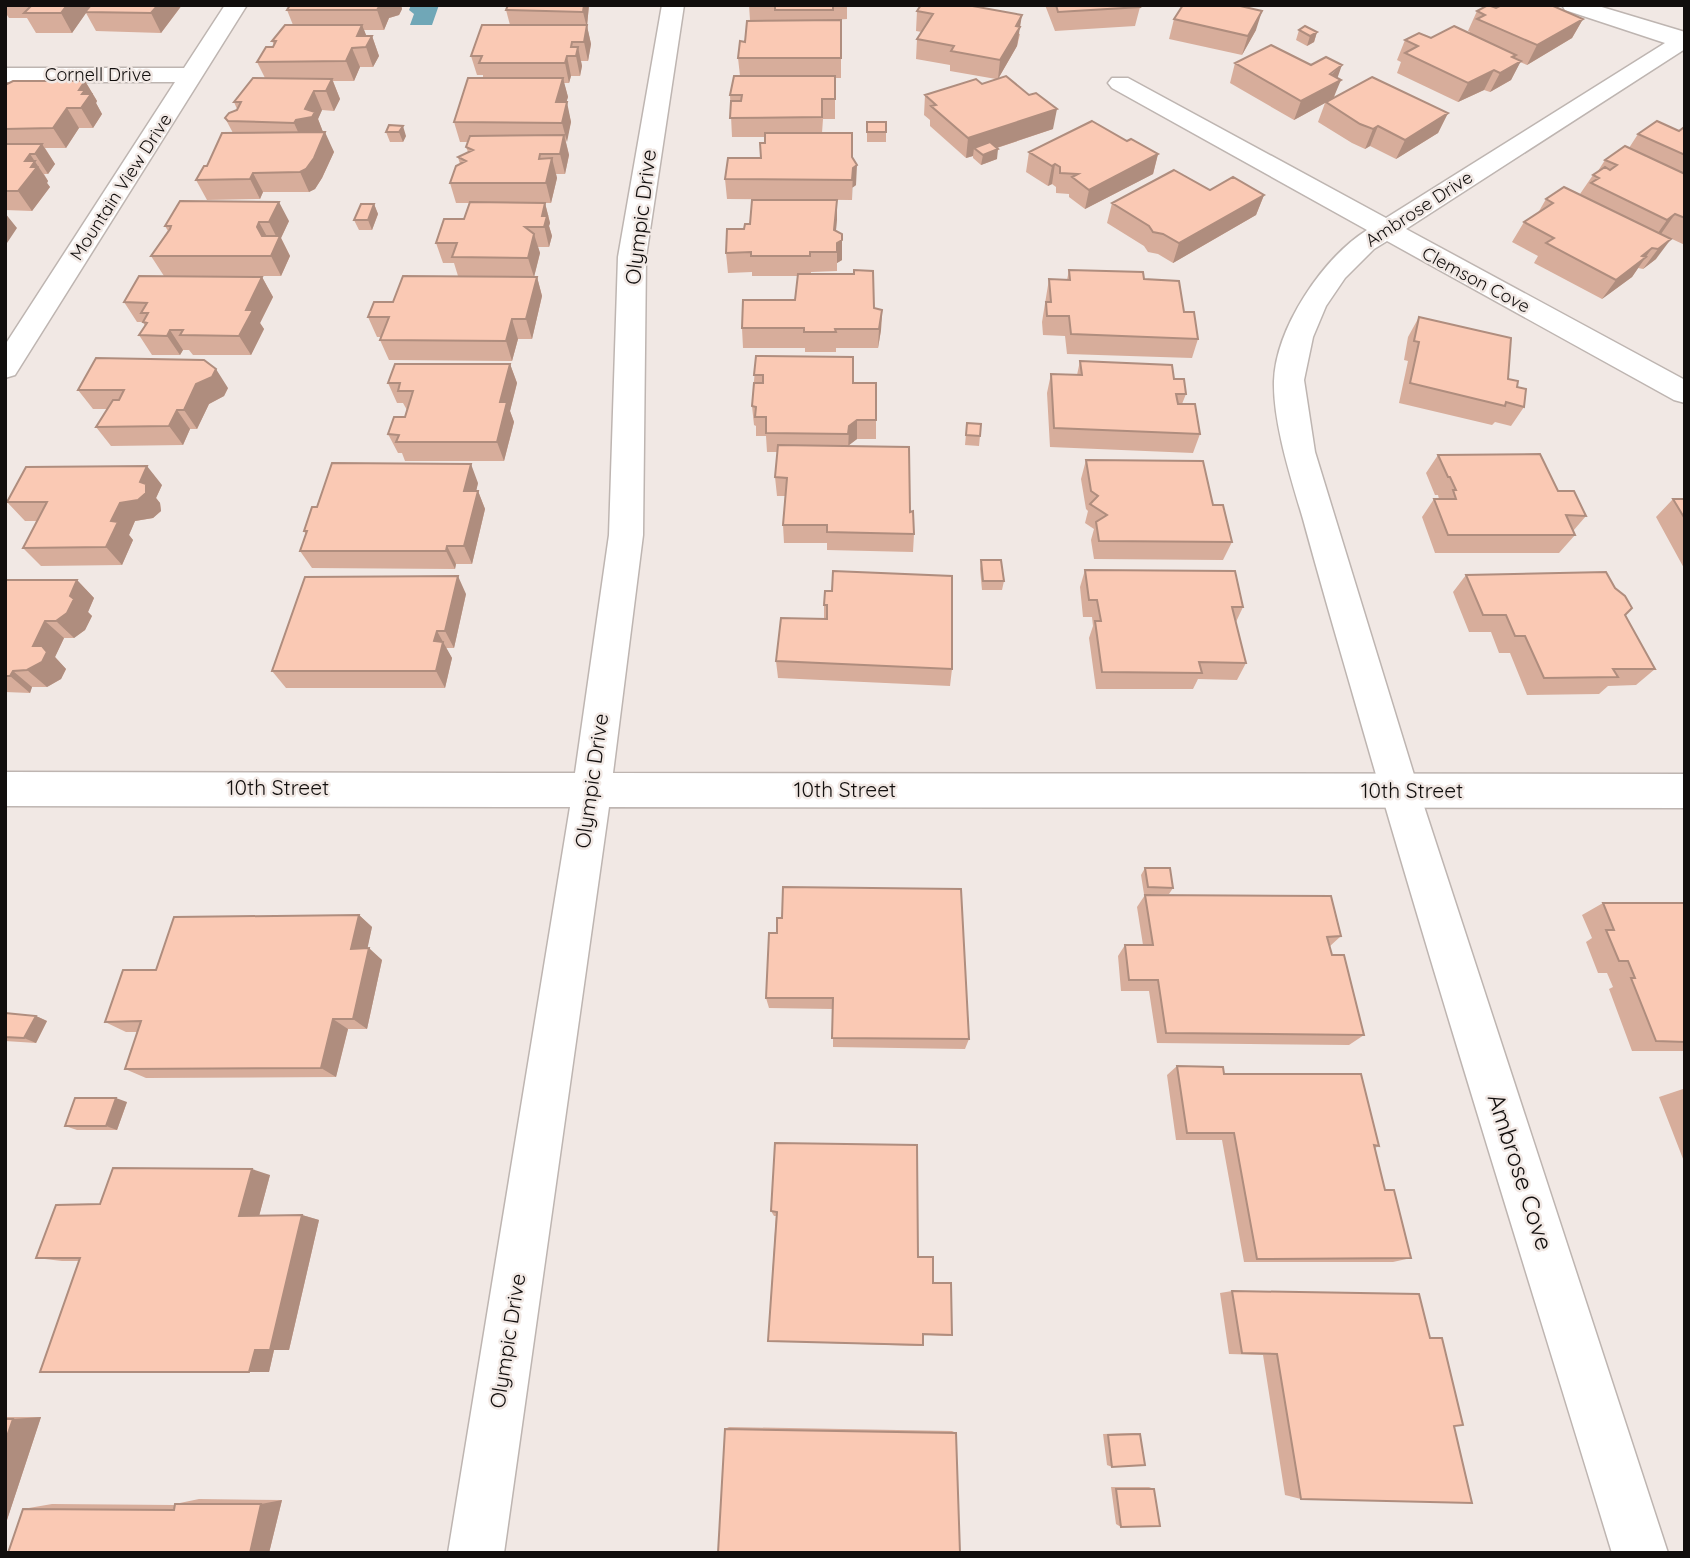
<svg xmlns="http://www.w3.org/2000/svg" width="1690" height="1558" font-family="Quicksand,sans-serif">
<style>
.water{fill:#70a7b7}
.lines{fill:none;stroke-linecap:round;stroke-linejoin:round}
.minor-casing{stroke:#beb5b1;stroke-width:3}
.tertiary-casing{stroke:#beb5b1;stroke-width:3}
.minor{fill:#fff;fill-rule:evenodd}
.tertiary{fill:#fff;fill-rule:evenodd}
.wall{fill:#d7ad9b}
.shaded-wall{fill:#af8d7e}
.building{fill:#fac9b4;stroke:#af8d7e;stroke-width:2}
.labels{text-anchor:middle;stroke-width:5;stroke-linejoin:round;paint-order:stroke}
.far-street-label{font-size:18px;fill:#110e0d;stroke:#f1e8e4}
.street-label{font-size:21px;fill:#110e0d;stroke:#f1e8e4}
.near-street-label{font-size:24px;fill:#110e0d;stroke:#f1e8e4}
</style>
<rect width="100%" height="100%" fill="#f1e8e4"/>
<!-- water -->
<path class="water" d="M411,5H439L432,25H410L414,14L409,10Z"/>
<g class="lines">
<!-- minor casing -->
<g class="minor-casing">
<path id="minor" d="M225,5H247L15,375L5,378V345L175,82H5V68H184Z
M1562,5H1595L1685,32V49L1406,229L1685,380V403L1674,400L1387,241L1374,249L1345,278L1326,306L1313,337L1304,380L1315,452L1419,791L1668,1553H1612C1525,1267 1435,982 1353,695C1336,636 1319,578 1303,519C1291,478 1273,423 1274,381C1276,327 1323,258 1367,230L1112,88L1108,83L1112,78H1128L1386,218L1665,43L1565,10Z"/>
</g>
<!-- tertiary casing -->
<g class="tertiary-casing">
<path id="tertiary" d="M662,5H684L646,257L643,535L613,773L1685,774V808L609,807L504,1553H448L570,807L5,806V772L575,773L609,535L618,257Z"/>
</g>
<!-- minor -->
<use href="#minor" class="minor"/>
<!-- tertiary -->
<use href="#tertiary" class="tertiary"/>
</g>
<!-- wall -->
<path class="wall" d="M5,5H182L161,33L96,31L86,13L72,33H36L27,18H9L5,12Z
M290,5H401L402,9L399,15L389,18L384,30H364L366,36H372L379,56L373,67H360L354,81H333L340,99L334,111L322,110L318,119L323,132L334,152L322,178L315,189L309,192H263L260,199L207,200L196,180L233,133L225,118L237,109L234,102L265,78L257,62L273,47L274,45L272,41L293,25L287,10Z
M508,5H589L587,26L591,44L588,61H581L582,66L580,76H571L569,83H564L568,97L566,102L571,122L566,142L569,155L565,174H556L557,178L551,203H520H545L550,223L549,226L552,236L549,247H538L540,253L534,277H537L542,296L532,339H518L512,361L389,360L380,340L382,337H377L368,317L393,302L458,276L454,263H443L436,243L464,219L469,203H456L450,183L460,164L458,157L468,152L466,147L468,142H460L454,122L483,78V75H477L471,56L510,25L506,10Z
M749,5H847V19L833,20H841V78H835V119H823L822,133L852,157L856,185L852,188V200L727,199L725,179L761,158L765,143V137H732L730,95L740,76L738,58L745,42L750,20Z
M1045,5H1139L1140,7L1135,26L1055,31Z
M1496,8L1583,19L1572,38L1527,65L1520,62L1511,80L1490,92L1484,90L1458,102L1397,73L1401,62L1397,60L1405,40L1470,34V32L1468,31L1477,11Z
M917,11L1020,34L1017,46L998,79L1053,129L997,148V159L981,165L973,158V156L966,158L930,126V120L924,115L925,95L982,84L996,79L950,71V65L916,59L917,39L922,32L916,31Z
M1174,19L1256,30L1242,55L1169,39Z
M1299,30L1317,32L1314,42L1307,46L1296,40Z
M1235,63L1311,65L1337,78L1334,98L1448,113L1438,133L1396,159L1370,146L1365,149L1352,143L1318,122L1325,103L1294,120L1230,83Z
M85,81L97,101L96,103L102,114L93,128H79L66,148H45L55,164L48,174H44L48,181L47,183L50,187L32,211L5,210V85Z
M867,122H886V142H867Z
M389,125L406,136L403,142H390L386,132Z
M1685,129V245L1661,234L1656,259L1643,269L1638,268L1632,277L1602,299L1534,263L1538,256L1512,242L1524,222L1538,213L1546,199L1580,194L1593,175L1598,171L1605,160L1629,148L1638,134L1679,131Z
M1127,141L1158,154L1153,174L1085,209L1069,197V194L1056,193V187L1052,184L1048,186L1026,172L1029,152Z
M1210,190L1264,195L1256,215L1173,263L1158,254L1148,252L1144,246L1107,223L1112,203Z
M837,200L836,231L842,234V260L837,263V271L811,272V274L874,308L882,310L881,330L878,348H836V352H805V348H743L742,328L795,300L798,276H752V272L728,273L726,253L744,229L750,224Z
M374,204L378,214L372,230H359L354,220Z
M289,221L281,238L290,256L281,276H164L151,256L168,231L165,226Z
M1069,270L1144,279L1184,312L1198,339L1192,358L1067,354L1065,336L1043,335L1042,322L1049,279L1067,280Z
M262,277L273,297L260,323L264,329L251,355H193L189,350H183L180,355H152L139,335L145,326L143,322H137L124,302Z
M1419,317L1508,379L1517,387L1524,407L1511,426L1495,422L1492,425L1399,403L1408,361L1404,360L1408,337Z
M756,356L853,383L876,420V439H857L848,446L910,512L914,534L913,552L827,550V543H784L783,525L785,496H777L775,477L778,452H767L766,436H756V426L754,425L752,406Z
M1080,361L1174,379L1186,394L1182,404L1200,434L1193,453L1050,447L1047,393L1051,374L1077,375Z
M510,364L517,383L510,411L514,422L504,461H405L402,453H398L388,434L405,417L407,410L403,403H397L388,383Z
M228,388L224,396L209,404L197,429H190L183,445L111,446L96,427L107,409H93L78,390Z
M967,423L980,436L979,446L965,445Z
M1438,455L1558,491L1586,516L1573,531L1575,535L1559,553H1435L1422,517L1434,499H1439L1438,495H1435L1426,473Z
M1086,460L1213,505L1232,542L1223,560L1094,559L1091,540L1094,529L1085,523L1088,511L1086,509L1081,479Z
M478,483L476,491H478L485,509L472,564H456L455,569L312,568L300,551L306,535L304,531Z
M162,485L156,498L160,503L161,511L153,518L135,521L129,535L133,540L122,565L41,566L23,548L37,521H25L7,502Z
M1673,499H1685V570L1656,517Z
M981,560L1004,581L1002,590H982L980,569Z
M1085,570L1243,607L1236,622L1246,663L1237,680L1198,679L1193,689H1096L1089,638L1093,626L1092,617H1083L1080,587Z
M1466,575L1625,615L1655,669L1636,685L1608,686L1599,694L1527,695L1510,653H1499L1491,632H1469L1453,592Z
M5,580H77L94,598L88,612L92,616L85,630L74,638H64L55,657L66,669L61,679L47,687H32L30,693L5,692Z
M832,591L952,669L950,686L778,678L776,661L824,619V605Z
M466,594L454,648H446L452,658L445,688H286L272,671Z
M1145,868L1173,888L1169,894H1144L1141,875Z
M1145,895L1341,936L1329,947L1332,955L1364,1035L1349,1045L1157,1043L1149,991H1121L1118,956L1125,945H1143L1137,907Z
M1603,903H1685V1051H1632L1609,989L1613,987L1607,973H1598L1586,942L1592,938L1582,915Z
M359,915L372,927L367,948L382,960L367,1029H348L336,1077L146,1078L125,1069L138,1032H126L105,1022L156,970Z
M769,933L969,1039L965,1049L833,1047V1009L769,1008L766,998Z
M5,1013L36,1016L47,1021L36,1043L5,1041Z
M1177,1066L1224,1074L1379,1146L1375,1148L1385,1190L1411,1258L1393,1262H1244L1222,1140H1176L1167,1075Z
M1683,1089H1685V1164L1659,1097Z
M127,1102L117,1130H77L65,1126Z
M775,1143L918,1257L933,1283L952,1335L948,1336L923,1335V1345L920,1346L768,1341L776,1216H774L771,1211Z
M270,1175L259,1216L302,1215L319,1220L289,1350H274L269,1372L78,1261H62L36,1258L100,1204Z
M1232,1291L1430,1338L1301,1499L1285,1495L1263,1355L1229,1354L1220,1293Z
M5,1417H41L5,1526Z
M729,1427L952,1431L956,1433L725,1429Z
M1135,1433L1140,1434L1112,1467L1107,1465L1103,1434Z
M1111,1487H1149L1154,1489L1121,1527L1116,1524Z
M199,1499L282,1500L269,1553H8L23,1509L52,1504L175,1505V1504Z"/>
<!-- shaded-wall -->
<path class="shaded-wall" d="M67,5H92L85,12L86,13L72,33L61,13Z
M158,5H182L161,33L151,13Z
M380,5H401L402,9L399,15L389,18L384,30L377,10Z
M584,5H589L587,26L591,44L588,61L584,42L587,28L583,12Z
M1262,11L1256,30L1242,55L1248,36Z
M1022,15L1017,46L998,79L1000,60Z
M1583,19L1572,38L1527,65L1537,45Z
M362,25L369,42L372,36L379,56L373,67L366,47L357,36Z
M1317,32L1314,42L1307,46L1310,36Z
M578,47L582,66L580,76L576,56Z
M352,48L360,67L354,81L346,61Z
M1516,55L1510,67L1521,61L1511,80L1490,92L1500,73L1512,57Z
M567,56L571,76L569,83L565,63Z
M1342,65L1336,82L1341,80L1333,99L1326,102L1325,103L1294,120L1301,101Z
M1494,70L1484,90L1458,102L1468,83Z
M563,78L568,97L560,122L556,102Z
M332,79L340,99L334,111L326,91Z
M85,81L97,101L96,103L102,114L93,128L81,108L79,90Z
M314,91L322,110L318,119L323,132L321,137L303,143L294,123L305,109Z
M567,102L571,122L567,142L562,123Z
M67,108L79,128L66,148L53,128Z
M1057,109L1053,129L981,153L974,148L973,156L966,158L968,138Z
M1448,113L1438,133L1396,159L1405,140Z
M403,126L406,136L403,142L399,132Z
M1378,126L1370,146L1365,149L1373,129Z
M325,132L334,152L322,178L315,189L309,192L300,172Z
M564,135L569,155L565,174L560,154Z
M42,144L55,164L48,174L35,154Z
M998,149L997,159L981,165L983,155Z
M30,154L48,181L47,183L50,187L32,211L18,191L25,161Z
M1158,154L1153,174L1085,209L1089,190Z
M552,158L557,178L551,203L546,183Z
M1055,164L1052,184L1048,186L1052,166Z
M857,165L856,185L852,188V200L853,168Z
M253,173L263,192L260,199L250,179Z
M1264,195L1256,215L1173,263L1179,243Z
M837,200V220L834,250V230Z
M279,202L289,221L281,238L290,256L281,276L271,256L278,240L269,222Z
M545,203L550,223L549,226L552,236L549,247L542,216Z
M374,204L378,214L372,230L368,220Z
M5,213L17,228L5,246Z
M1675,214L1661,234L1653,240L1667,220Z
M259,222L270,242L267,247L257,227Z
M534,234L540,253L534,277L528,258Z
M842,234V260L837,263V243Z
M1671,239L1656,259L1643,269L1658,249Z
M1652,248L1632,277L1602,299L1616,280Z
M262,277L273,297L260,323L264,329L251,355L239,336L246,310Z
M537,277L542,296L532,339L526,319Z
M882,310L881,330L878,348L879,329Z
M512,319L518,339L512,361L506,341Z
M170,330L183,350L180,355L167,336Z
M510,364L517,383L510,411L514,422L504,461L497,442L500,402Z
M216,369L228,388L224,396L209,404L197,429L184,410L196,384Z
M177,410L190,429L183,445L169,426Z
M857,420V439L849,445L848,453L849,426Z
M471,464L478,483L472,509L464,491Z
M147,466L162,485L156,498L160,503L161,511L153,518L135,521L129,535L133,540L122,565L106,547L111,521L120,503L140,482Z
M478,491L485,509L472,564L464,546Z
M447,546L456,564L455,569L446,551Z
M458,576L466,594L454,648L445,631Z
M77,580L94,598L88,612L92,616L85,630L74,638L56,621Z
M45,621L64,638L55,657L66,669L61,679L47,687L27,670L33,646Z
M437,631L452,658L445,688L436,671L434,641Z
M13,671L32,687L30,693L10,676Z
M359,915L372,927L365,960L351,949Z
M369,948L382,960L367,1029L353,1019Z
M36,1016L47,1021L36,1043L24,1038Z
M333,1019L348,1029L336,1077L321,1068Z
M116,1098L127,1102L117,1130L106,1126Z
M252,1169L270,1175L258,1220L239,1216Z
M302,1215L319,1220L289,1350H270Z
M255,1350H274L269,1372H249Z
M41,1417L5,1526V1442L13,1419Z
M282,1500L269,1553H250L261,1504Z"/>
<!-- building -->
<path class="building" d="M32,5H67L61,13H24Z
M91,5H158L151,13L85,12Z
M290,5H380L377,10H287Z
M508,5H584L583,12L506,10Z
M764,5H833V10H775V5Z
M921,5H967L1022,15L1016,26L1020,27L1000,60L951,51L954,46L917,39L933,14L917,11Z
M1056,5H1139L1140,7L1058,12Z
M1183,5H1236L1262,11L1248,36L1174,19Z
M1488,5L1496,8L1502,5H1551L1583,19L1537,45L1477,19L1485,15L1477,11Z
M841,20V58H738L740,41L745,42L747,21Z
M285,25H362L357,36H372L366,47L352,48L346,61L257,62L266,47H273L276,41H272Z
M482,25H587L584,42H572L571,47H578L576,56H567L565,63H479L482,56H471Z
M1305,26L1317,32L1310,36L1299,30Z
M1454,26L1516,55L1512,57L1521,61L1500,73L1494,70L1468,83L1405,53L1418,46L1405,40L1419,33L1431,38Z
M1271,45L1311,65L1326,57L1342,65L1330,74L1341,80L1301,101L1235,63Z
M734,76H835V99H822V117L730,118L731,101H741L742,95H730Z
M1006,76L1029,95L1036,93L1057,109L968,138L931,106L936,105L925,95L976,79L982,84Z
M1372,77L1448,113L1405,140L1378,126L1373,129L1360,124L1326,102Z
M253,78L332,79L326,91H314L305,109L315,112L312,117L296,120L294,123L228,121L225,118L229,113L237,110L241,102H234Z
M468,78H563L556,102H567L562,123L454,122Z
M13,81H85L79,90H85L82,94H91L81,108H67L53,128L5,129V85Z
M1092,121L1127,141L1131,139L1158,154L1089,190L1072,177L1078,174L1060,173V167L1055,164L1052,166L1029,152Z
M1657,121L1679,131L1683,128L1685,129V155L1638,134Z
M867,122H886V132H867Z
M389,125L403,126L399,132H386Z
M325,132L314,158L306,169L300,172L253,173L250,179L196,180L204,166H207L222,133Z
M765,133H852V157L857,165L853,168L852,180L725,179L728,158H761L760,143H765Z
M564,135L560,154H540L539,159L552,158L546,183H450L456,166L466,161L458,157L473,150L466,147L470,136Z
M990,142L998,149L983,155L974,148Z
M5,144H42L35,154H30L25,161H35L31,167H37L18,191H5Z
M1625,146L1685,174V218L1675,214L1667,220L1591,183L1599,178L1593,175L1605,167L1610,170L1617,165L1605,160Z
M1174,170L1210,190L1233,177L1264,195L1179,243L1163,234L1153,232L1149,226L1112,203Z
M1564,187L1671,239L1658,249L1652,248L1642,256L1646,257L1616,280L1546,243L1554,238L1524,222L1553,203L1546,199Z
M752,200H837L834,230L842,234V240L837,243V252H810V256H751V252L726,253L727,229H744L745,224H750Z
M180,201L279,202L269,222H259L257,227L262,236H280L271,256H151L170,229L171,226H165Z
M470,202L545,203L542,216H547L544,227H525L534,234L528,258L452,257L457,243H436L444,219H464Z
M361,204H374L368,220H354Z
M854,270L873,271L874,308L882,310L879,329H835L836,332H804V328H742L743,300H795L798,274H854Z
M1069,270L1143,272L1144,279L1179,281L1184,312H1194L1198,339L1071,334L1069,316H1047L1046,302H1051L1049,279L1070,280Z
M139,276L262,277L246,310H253L239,336L180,335L183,330H170L167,336L139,335L147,323L143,322L148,313H141L147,303L124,302Z
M403,276L537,277L526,319H512L506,341L380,340L389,317H368L374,302H393Z
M1419,317L1511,338L1508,379L1518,381L1517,387L1526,389L1524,407L1506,402L1505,406L1410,383L1419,342L1414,341Z
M756,356L853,357V383H876V420H857L849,426L848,434L766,433V417H755L756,407L752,406L754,383H763V375H754Z
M96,358L204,360L216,369L212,377L196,384L184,410H177L169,426L96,427L113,400H119L124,390H78Z
M1080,361L1172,365L1174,379H1184L1186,394H1176L1178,404H1195L1200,434L1054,428L1051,374L1082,375Z
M395,364H510L500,402H507L497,442H396L399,435L388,434L394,417H405L413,391H398L400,383H388Z
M967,423L981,424L980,436L966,435Z
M778,445L909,447L910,512L913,511L914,534L827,532V525H783L787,478L775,477Z
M1540,454L1558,491H1574L1586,516L1566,515L1575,535H1448L1434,499H1456L1453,490H1456L1450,477H1448L1438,455Z
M1086,460L1203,461L1213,505H1223L1232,542L1099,541L1096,522L1107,515L1090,504L1098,496L1091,491Z
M332,463L471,464L464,491H478L464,546H447L446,551H300L307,531H304L312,507H317Z
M147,466L140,482L146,484V493L138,500L120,503L111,521L118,522L106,547L23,548L47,502H7L26,467Z
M1673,499H1685V519Z
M981,560H1001L1004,581H983Z
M1085,570L1235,571L1243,607H1232L1246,663L1199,662L1202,673L1102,672L1095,621H1101L1097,600H1089Z
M833,571L952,576V669L776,661L781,618L827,619V605H824L825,591H832Z
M1606,572L1615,588L1625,596L1632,608L1625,615L1655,669H1613L1618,677L1544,678L1525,636H1515L1506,615H1483L1466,575Z
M458,576L445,631H437L434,641L443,642L436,671H272L305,577Z
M5,580H77L70,596L74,599L67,613L56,621H45L33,646H42L47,652L42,662L27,670L13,671L10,676H5Z
M1145,868H1170L1173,888L1148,887Z
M783,887L961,889L969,1039L832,1038L833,998H766L769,933H777V918H782Z
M1145,895L1331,896L1341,936L1327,937L1332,955H1344L1364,1035L1166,1033L1158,980H1129L1125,945H1153Z
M1603,903H1685V1042L1656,1041L1631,978H1635L1628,961H1619L1606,930H1614Z
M359,915L351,949L369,948L353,1019H333L321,1068L125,1069L141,1021L105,1022L123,970H156L174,917Z
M5,1013L36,1016L24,1038L5,1037Z
M1177,1066L1223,1067L1224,1074H1361L1379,1146L1374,1145L1385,1190H1394L1411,1258L1257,1259L1234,1133H1187Z
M75,1098H116L106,1126H65Z
M775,1143L917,1145L918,1257H933V1283H951L952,1335L923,1334V1345L768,1341L777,1212L771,1211Z
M113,1168L252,1169L239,1216L302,1215L270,1350H255L249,1372H40L80,1258H36L56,1205L100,1204Z
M1232,1291L1419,1294L1430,1338H1442L1463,1425L1454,1426L1472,1503L1301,1499L1277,1354L1242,1353Z
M5,1419H13L5,1442Z
M725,1429L956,1433L960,1553H718Z
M1140,1434L1145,1465L1112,1467L1108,1435Z
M1116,1489H1154L1160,1526L1121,1527Z
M175,1504H261L250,1553H8L23,1509L174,1510Z"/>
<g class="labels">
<!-- far-street labels -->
<g class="far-street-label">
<text x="98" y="81">Cornell Drive</text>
<text transform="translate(121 187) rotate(-57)" y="6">Mountain View Drive</text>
<text transform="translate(1419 209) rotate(-33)" y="6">Ambrose Drive</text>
<text transform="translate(1476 280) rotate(28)" y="6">Clemson Cove</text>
</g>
<!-- street labels -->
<g class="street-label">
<text transform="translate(641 217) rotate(-83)" y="7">Olympic Drive</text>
<text transform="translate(592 781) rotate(-82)" y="7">Olympic Drive</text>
<text x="278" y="795">10th Street</text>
<text x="845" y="797">10th Street</text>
<text x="1412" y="798">10th Street</text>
<text transform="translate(508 1341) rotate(-81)" y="7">Olympic Drive</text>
</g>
<!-- near-street labels -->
<g class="near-street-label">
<text transform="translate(1520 1172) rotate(72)" y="8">Ambrose Cove</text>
</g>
</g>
<!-- border -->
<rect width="1690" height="1558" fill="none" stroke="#110e0d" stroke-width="14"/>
</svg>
